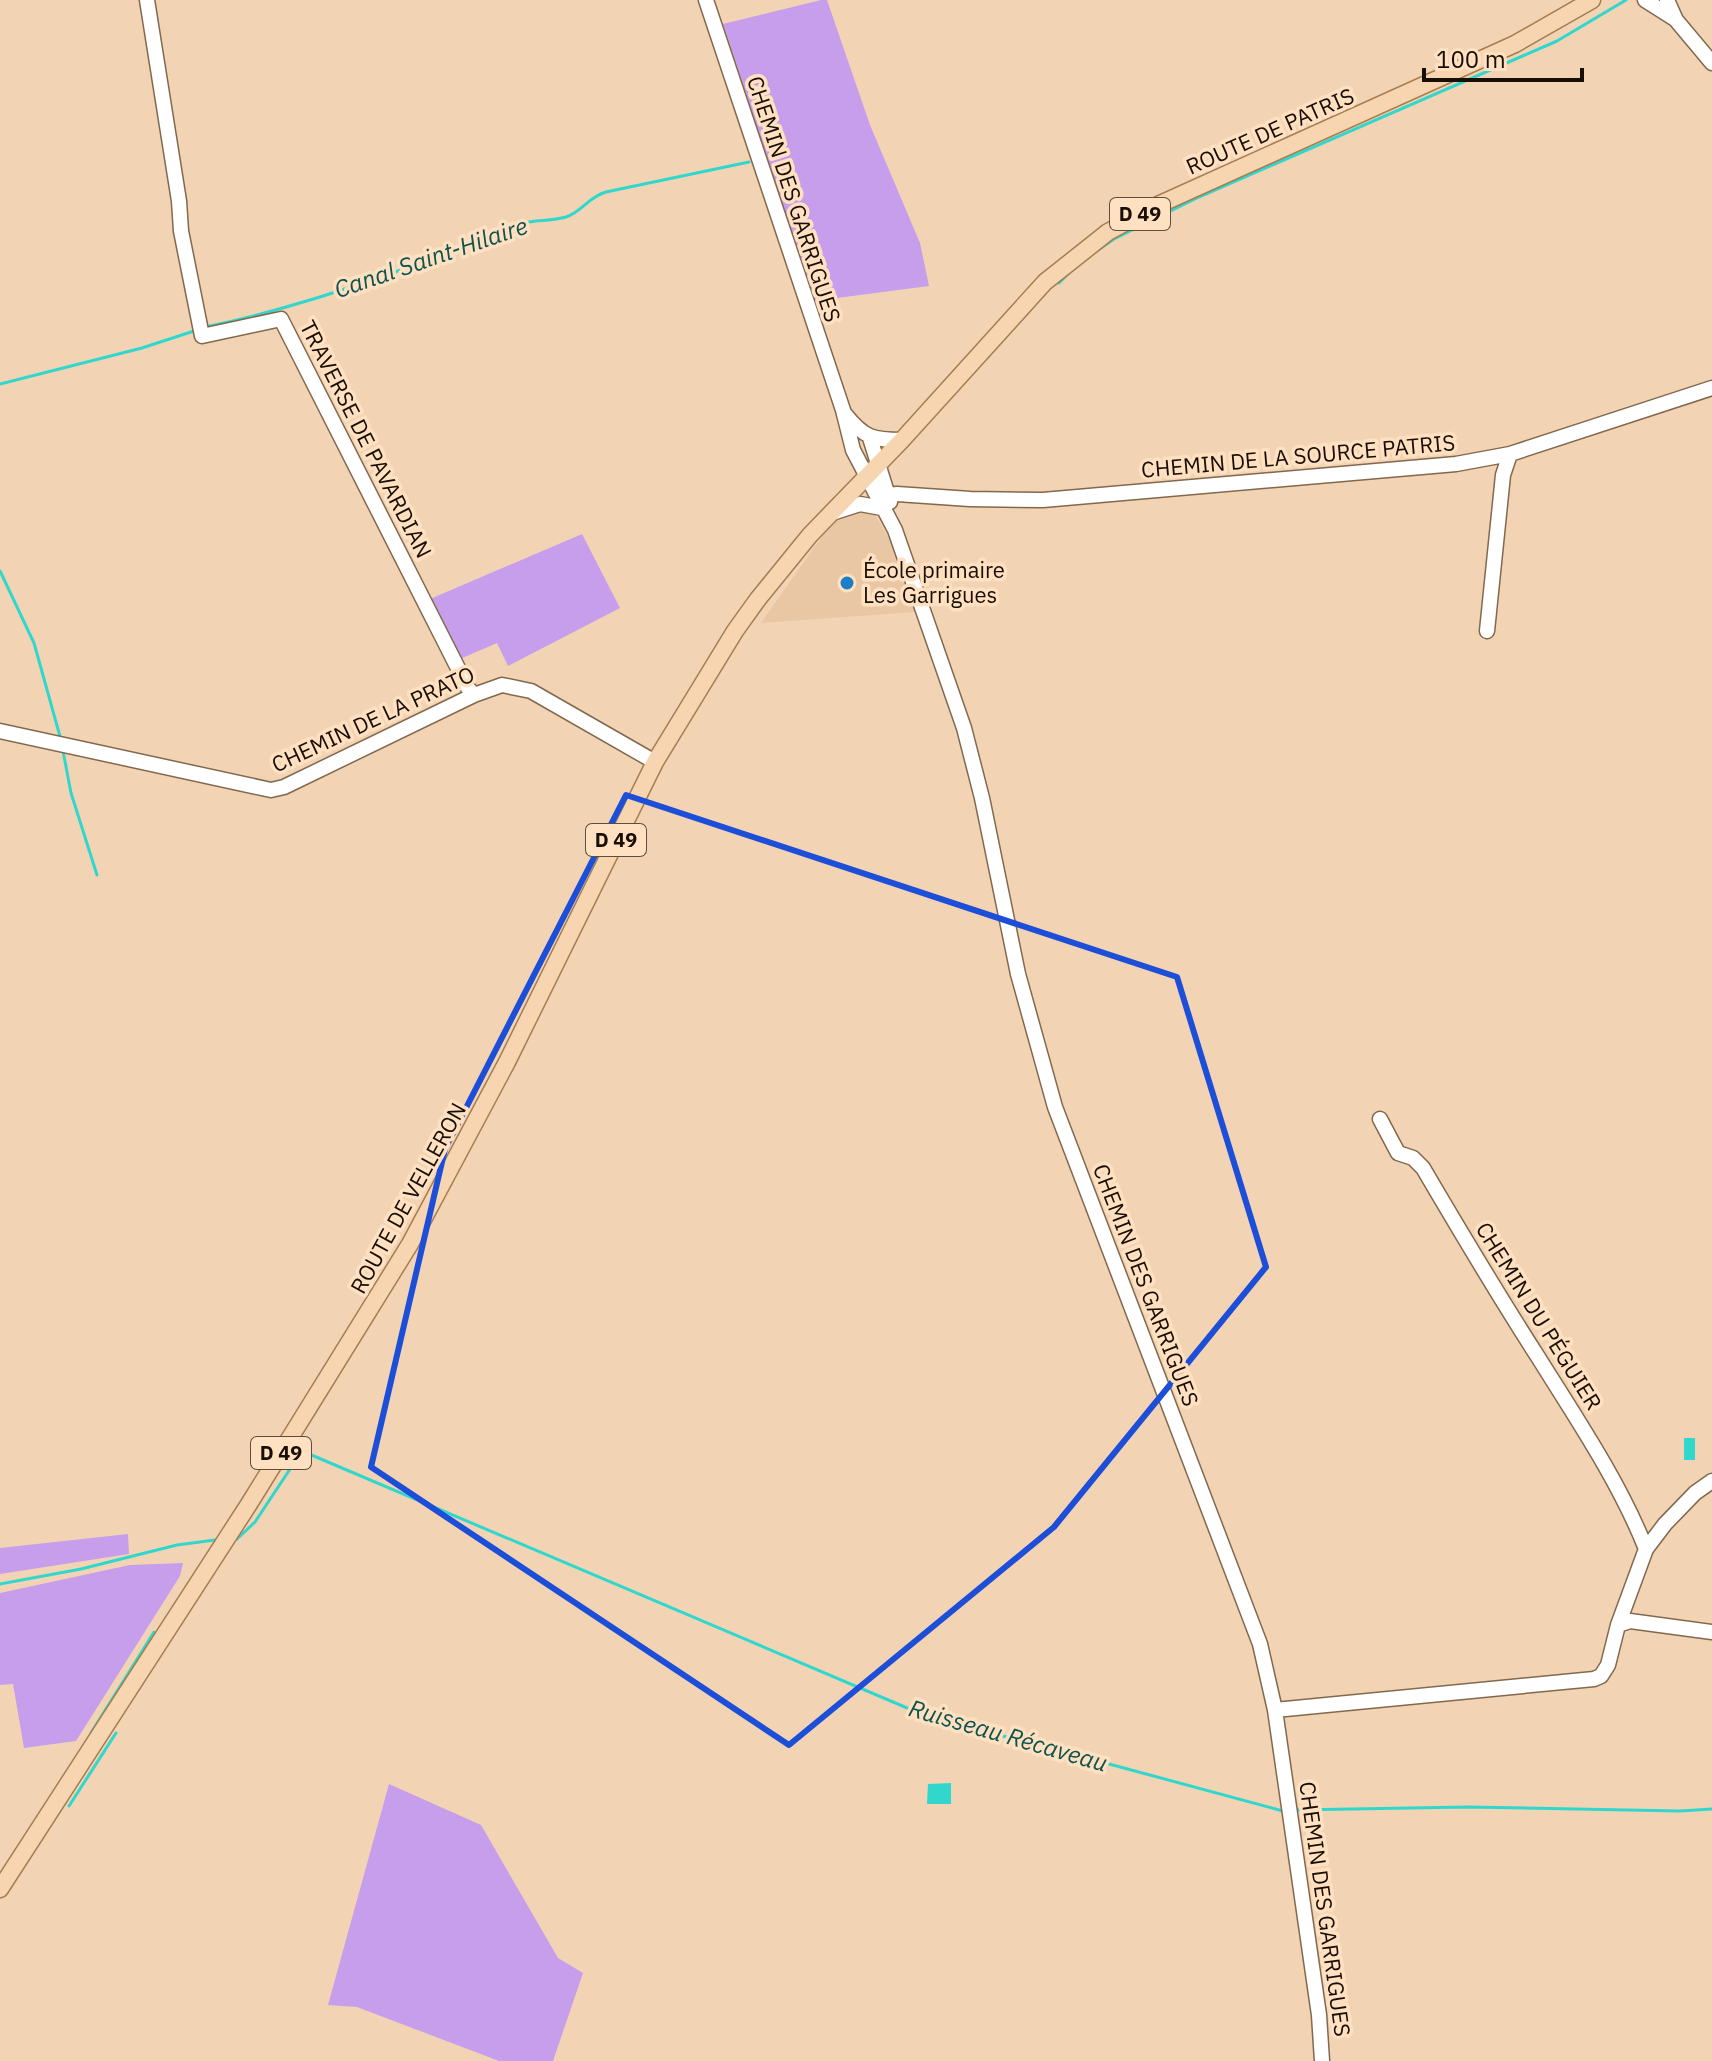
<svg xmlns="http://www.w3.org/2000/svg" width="1712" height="2061" font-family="'IBM Plex Sans',sans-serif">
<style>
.built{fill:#eac7a4}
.green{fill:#c79eeb}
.water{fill:#31d7cd}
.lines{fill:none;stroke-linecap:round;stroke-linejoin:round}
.stream{stroke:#31d7cd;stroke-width:3}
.minor-casing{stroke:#82684c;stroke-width:17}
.major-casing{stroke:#a67d51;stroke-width:19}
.minor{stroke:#fff;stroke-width:14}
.major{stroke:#f7d5b0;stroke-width:16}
.marked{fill:none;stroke:#1d4ed8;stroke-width:6;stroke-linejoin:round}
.poi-dot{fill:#1c7dc9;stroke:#ffe1c2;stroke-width:3}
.labels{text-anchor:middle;stroke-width:7;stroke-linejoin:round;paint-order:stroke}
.shield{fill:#ffe1c2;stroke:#5d4d3d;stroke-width:2}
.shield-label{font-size:20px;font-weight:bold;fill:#180e04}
.street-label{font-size:22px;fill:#180e04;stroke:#ffe1c2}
.poi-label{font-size:22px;fill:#180e04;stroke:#ffe1c2;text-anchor:start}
.water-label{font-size:24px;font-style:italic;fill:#0f524e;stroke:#ffe1c2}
</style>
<rect width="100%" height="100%" fill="#f2d4b5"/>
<!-- built -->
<path class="built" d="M863,511L875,515L894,547L915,612L761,623L830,525L844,515Z"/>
<!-- green -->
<path class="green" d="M821,0H827L870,125L920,243L929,286L814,301L723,24Z
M582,534L620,608L508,666L497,643L460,659L430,599Z
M128,1534L129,1554L0,1574V1548Z
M183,1563L180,1576L76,1741L24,1748L13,1684L0,1685V1593L130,1565Z
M389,1784L481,1825L558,1958L583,1973L553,2061H499L357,2007L328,2005Z"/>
<!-- water -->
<path class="water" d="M1684,1438H1695V1460H1684Z
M951,1783V1804H927L928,1784Z"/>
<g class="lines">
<!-- stream -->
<path class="stream" d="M1095,252L1114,239L1199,197L1557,41L1626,0
M1059,283L1070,272
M205,327C279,312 350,288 421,263C456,251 488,232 523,223C537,220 552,221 566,217C582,212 588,197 606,192L749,162
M0,384L142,348L197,330
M0,571L34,643L61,740
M63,751L71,793L97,875
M237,1539L255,1522L302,1451L926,1716L1084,1757L1089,1762L1098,1761L1283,1811
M0,1584L81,1569L177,1545L215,1540
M91,1733L154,1632
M69,1806L116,1733
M1294,1810L1467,1807L1680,1811L1712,1809"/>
<!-- minor casing -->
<g class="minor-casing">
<path id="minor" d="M147,0L179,201L181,231L202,336L281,319L468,688L474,695
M706,0L843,410L853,450L895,530L964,728L982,798L1018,974L1055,1107L1260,1644L1275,1710L1319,2015L1322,2061
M1645,0L1675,19
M1667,0L1676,20L1712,63
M845,414C864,438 873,440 902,440
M870,438L890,502
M879,503L889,495L897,494L970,499L1043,500L1456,464L1510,454L1712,388
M832,513L860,504L882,508
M1487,631L1503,475L1510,454
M0,731L271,790L284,787L474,695L502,685L531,691L655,762
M1380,1119L1398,1153L1413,1158L1423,1168C1460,1231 1498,1295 1538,1357C1576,1418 1619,1481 1646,1549
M1618,1625L1630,1621L1712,1632
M1275,1710L1594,1679L1601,1676L1608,1665L1618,1625L1646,1549L1665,1524L1695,1493L1712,1481"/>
</g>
<!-- major casing -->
<g class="major-casing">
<path id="major" d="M0,1889L249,1504L410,1244L507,1062L655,762L735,631L758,599L810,535L902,440L1045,282L1108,232L1158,205L1515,44L1592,0"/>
</g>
<!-- minor -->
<use href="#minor" class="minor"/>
<!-- major -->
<use href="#major" class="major"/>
</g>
<!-- marked area -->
<path class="marked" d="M626,795L1177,977L1266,1267L1054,1527L789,1745L371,1467L445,1149Z"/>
<!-- markers -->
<circle class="poi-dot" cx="847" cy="583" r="8"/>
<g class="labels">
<!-- shield labels -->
<g class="shield">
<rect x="1110" y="198" width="60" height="32" rx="6"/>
<rect x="586" y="824" width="60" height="32" rx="6"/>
<rect x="251" y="1437" width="60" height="32" rx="6"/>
</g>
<g class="shield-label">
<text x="1140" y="221">D 49</text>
<text x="616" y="847">D 49</text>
<text x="281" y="1460">D 49</text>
</g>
<!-- street labels -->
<g class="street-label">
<text transform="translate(1270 131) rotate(-24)" y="8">ROUTE DE PATRIS</text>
<text transform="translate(794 199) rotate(72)" y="8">CHEMIN DES GARRIGUES</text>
<text transform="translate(366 439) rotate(63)" y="8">TRAVERSE DE PAVARDIAN</text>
<text transform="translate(1298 456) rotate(-5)" y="8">CHEMIN DE LA SOURCE PATRIS</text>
<text transform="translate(373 719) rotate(-25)" y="8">CHEMIN DE LA PRATO</text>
<text transform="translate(408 1198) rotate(-61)" y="8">ROUTE DE VELLERON</text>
<text transform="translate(1146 1285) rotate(69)" y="8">CHEMIN DES GARRIGUES</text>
<text transform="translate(1539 1316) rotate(58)" y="8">CHEMIN DU PÉGUIER</text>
<text transform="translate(1325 1909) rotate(82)" y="8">CHEMIN DES GARRIGUES</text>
</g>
<!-- poi labels -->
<g class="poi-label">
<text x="863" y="578">École primaire<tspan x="863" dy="25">Les Garrigues</tspan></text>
</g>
<!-- water labels -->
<g class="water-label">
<text transform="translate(431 258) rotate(-19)" y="8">Canal Saint-Hilaire</text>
<text transform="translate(1008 1736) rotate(16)" y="8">Ruisseau Récaveau</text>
</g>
</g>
<!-- scale -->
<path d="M1424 68v12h158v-12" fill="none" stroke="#180e04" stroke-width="4"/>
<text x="1436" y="68" font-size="24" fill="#180e04" stroke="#ffe1c2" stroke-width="6" paint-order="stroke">100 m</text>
</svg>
